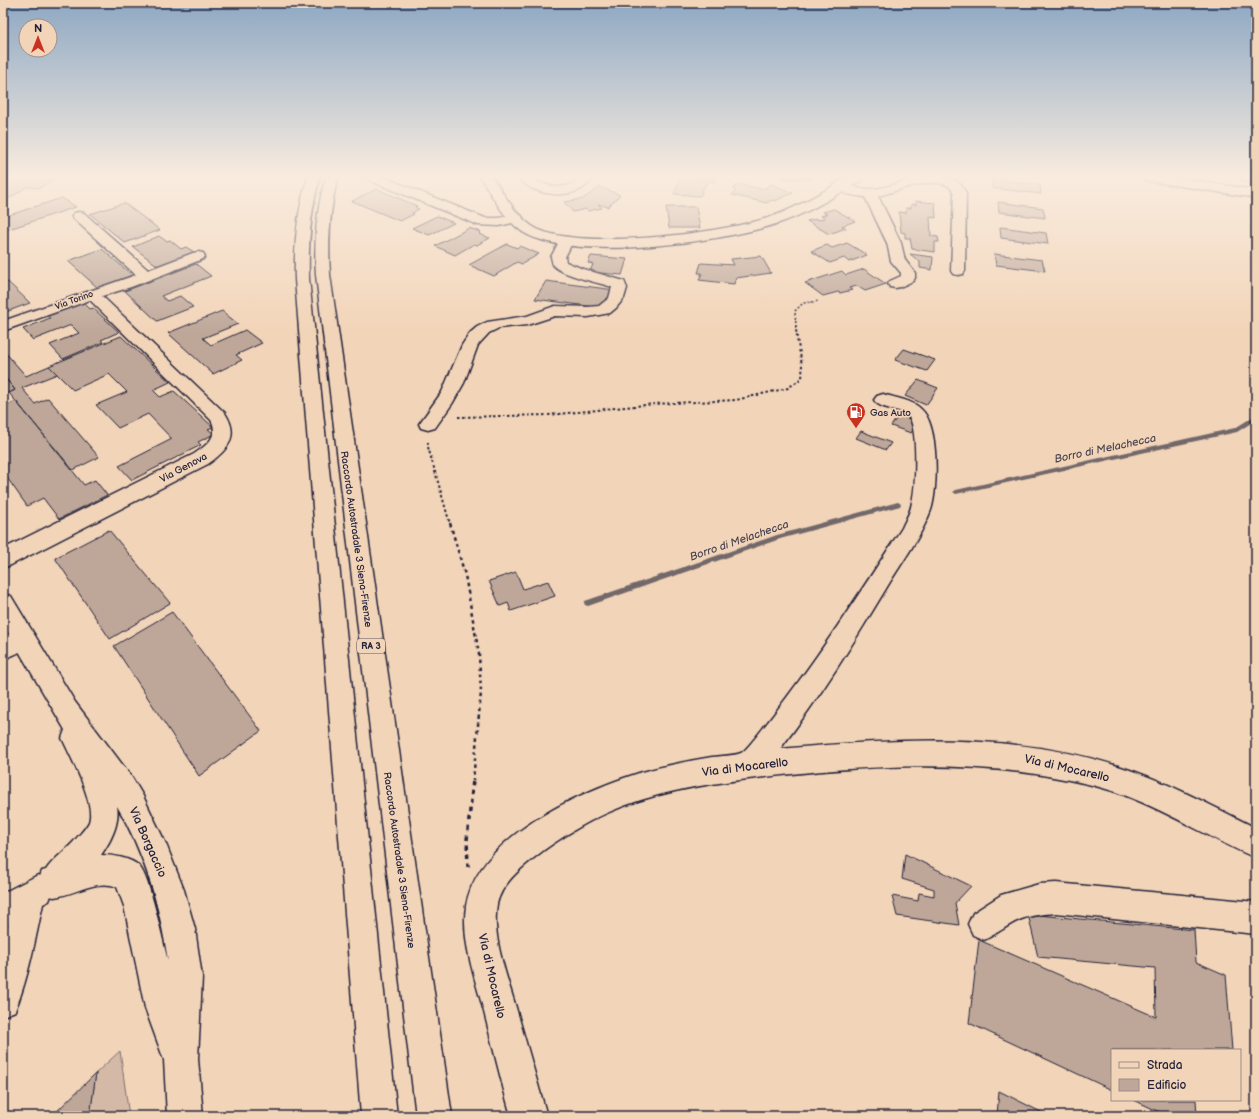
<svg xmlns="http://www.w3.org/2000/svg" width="1259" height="1119" font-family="'Balsamiq Sans',sans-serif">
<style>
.green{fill:#d4baa6;stroke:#7b6e70}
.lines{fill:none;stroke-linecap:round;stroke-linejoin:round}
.stream{fill:#72676b;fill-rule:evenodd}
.building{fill:#bea799;stroke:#22223b}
.minor-casing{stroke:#22223b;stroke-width:3}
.major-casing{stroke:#22223b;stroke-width:3}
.highway-casing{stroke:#22223b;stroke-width:3}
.path-far3{stroke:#22223b;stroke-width:1.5;stroke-dasharray:2 2;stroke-linecap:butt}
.path-far2{stroke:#22223b;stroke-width:2;stroke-dasharray:2.5 2.5;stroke-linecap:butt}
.path-far1{stroke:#22223b;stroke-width:2.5;stroke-dasharray:3.5 3.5;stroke-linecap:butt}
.path{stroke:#22223b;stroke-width:3.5;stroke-dasharray:4.5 4.5;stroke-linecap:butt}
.minor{fill:#f2d4b8;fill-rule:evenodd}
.major{fill:#f2d4b8;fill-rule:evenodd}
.highway{fill:#f2d4b8;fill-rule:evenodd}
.labels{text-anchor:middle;stroke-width:3.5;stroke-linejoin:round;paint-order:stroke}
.far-street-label{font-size:9px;fill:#22223b;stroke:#f2d4b8}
.shield{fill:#f2d4b8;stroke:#605760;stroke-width:1}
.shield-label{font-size:9px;font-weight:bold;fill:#22223b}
.poi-label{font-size:10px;fill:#22223b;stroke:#f2d4b8;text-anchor:start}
.street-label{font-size:10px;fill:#22223b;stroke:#f2d4b8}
.water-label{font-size:11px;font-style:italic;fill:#4a4453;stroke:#f2d4b8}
.near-street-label{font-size:12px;fill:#22223b;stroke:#f2d4b8}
</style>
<rect width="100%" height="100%" fill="#f2d4b8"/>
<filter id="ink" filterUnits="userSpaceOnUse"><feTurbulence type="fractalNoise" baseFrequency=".025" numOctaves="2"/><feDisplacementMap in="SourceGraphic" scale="8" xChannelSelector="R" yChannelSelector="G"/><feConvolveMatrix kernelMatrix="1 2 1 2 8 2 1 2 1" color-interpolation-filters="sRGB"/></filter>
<g filter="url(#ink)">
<!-- green -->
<path class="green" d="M120,1051L129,1116H90L96,1073Z"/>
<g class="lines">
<!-- stream -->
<path class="stream" d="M1256,415V420L1237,432L956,494L953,492L956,490L1235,428Z
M898,502L901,504L900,506L780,539L588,606L585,605L584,603L585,601L777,535Z"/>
</g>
<!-- building -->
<path class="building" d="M3,177H56L40,188L27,187L10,198H3Z
M681,177H717L715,182L708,181L707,185H705L700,196L674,194Z
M782,177H812V179H783Z
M992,179L1040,185L1041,194L992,188Z
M738,184L762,189L772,184L793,193L775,201L772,200L767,203L732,195L736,190L733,189Z
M600,187L620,195L608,207L598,204L602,208L588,211L586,209L573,212L564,202L583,199Z
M377,189L417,206L415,207L419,209L412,213L414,214L400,221L352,201Z
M62,198L76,207L3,231V217Z
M916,201L935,203L936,218L930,217L931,236L938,237L939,242H935V252L912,249L910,238H905V233L901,232L899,212L906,213V208H911V204L916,205Z
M998,202L1043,208L1045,218L999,212Z
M124,203L160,230L125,243L90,214Z
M666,207H696L700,228H669Z
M834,209L855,221L842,226L846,228L829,234L807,221L816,219L819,220L825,218L821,216L827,214L823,212Z
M437,216L454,223L429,235L412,228Z
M1000,227L1046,233L1048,244L1001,238Z
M469,228L481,232L479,234L490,238L477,245L474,244L455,255L435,246Z
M159,236L166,241L170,240L181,249L186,247L194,252L158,266L133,247Z
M847,243L867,255L849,262L844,258L830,263L811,251L827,245L832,248Z
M507,244L517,248L519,246L539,254L522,264L517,262L494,276L469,265Z
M102,249L132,275L98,288L68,261Z
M910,254L933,257L932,270L920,268V262Z
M994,254L1042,260L1045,271L996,265Z
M591,256L627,259L622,275L590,272L593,264L588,263Z
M761,256L771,273L736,278L734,284L699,280L702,273H698L701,263L734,265L731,259Z
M196,264L211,276L161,296L167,301L180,296L193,307L157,321L125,291Z
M864,269L886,284L865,291L857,286L849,288L852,290L840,293L838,292L823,296L805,283L842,271L846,275Z
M546,281L615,290L611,299H607L603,308L535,299Z
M8,282L30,303L3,313V284Z
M82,301L90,309L93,308L119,332L101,340L103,342L63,359L50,345L79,333L71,325L33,340L23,329L50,318L46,315Z
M222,311L238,324L203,338L211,345L245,330L262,343L236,355L242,360L213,374L168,333Z
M121,336L170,382L153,390L160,397L174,391L213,427L208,429L214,434L198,442L201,445L132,480L119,466L172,439L148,414L118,428L96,405L127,392L109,374L73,390L49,366Z
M904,349L935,360L927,371L895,360Z
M3,350L26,376L49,366L57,374L22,388L35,404L48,398L99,457L73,470L9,393L15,390L3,375Z
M3,375L15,390L3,395Z
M918,380L938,388L926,405L905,396Z
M16,401L84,485L95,480L107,495L59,519L43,498L27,506L3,472V407Z
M899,415L918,422L911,433L891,426Z
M861,431L891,443L886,450L856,438Z
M109,530L170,603L110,639L55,558Z
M516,572L523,589L548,581L555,596L511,611L508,603L500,606L489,581Z
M172,612L261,731L199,776L114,646Z
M905,854L971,886L955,903L959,925L897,916L892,896L918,901L919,893L934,896V889L902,879Z
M1028,914L1194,930L1196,962L1226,975L1232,1050H1112V1090L969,1023L979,940L1156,1017L1155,968L1038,957Z
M96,1073L90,1116H52Z
M999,1091L1049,1116H997Z
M1134,1100H1196L1197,1116H1168Z"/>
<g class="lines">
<!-- minor casing -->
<g class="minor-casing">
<path id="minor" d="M367,177H383L485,218H499L516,214L521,215L523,218L521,221L499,226L478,225L369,180Z
M518,177H531L541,183L555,187L567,186L578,180V177H590V181C576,202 531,196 518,177Z
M919,177C935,177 960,174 966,194L965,271L963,274L958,275L953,274L951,271L954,194C947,169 893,193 878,196L901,243L905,260L915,273V278L913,281L900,287L895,288L890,287L888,284L890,281L901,276V273L891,261L887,243L865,197C857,196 839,194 834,187L836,184C846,182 856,189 866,189C884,190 902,181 919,177Z
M1241,177H1256V186L1243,180Z
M79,212L84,213L148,270L193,253L198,252L203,253L205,256L203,259L131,287L102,296L225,413C240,436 228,450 208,464L11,565L3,568V549L194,454C206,446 220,436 211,420L90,300L3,331V321L136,275L74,219L72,216L74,213Z
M566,237L571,238L573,241L565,257L566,262L583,269L624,281L627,288L624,298L616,308L610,313L588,317L555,316L527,325L499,328L489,333L478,345L464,383L452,404L435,428L428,430L421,428L419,424L442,392L462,345L470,333L477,327L487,322L527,316L555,306L588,307L599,306L609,298L612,287C600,283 562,275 554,266C552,264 552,260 551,257L561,238Z
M883,394C895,398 913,400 922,410C939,426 938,489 931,510C921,537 902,562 887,587C854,642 820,697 780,749C893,739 1011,731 1121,767C1168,782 1212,806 1256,828V858C1213,840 1173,814 1129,797C1110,789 1089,784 1069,780C964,758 854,766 748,779C700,785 651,793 607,813C584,823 564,836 544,850C527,863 502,881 497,904C491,937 508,979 517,1011C527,1046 537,1081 547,1116H511C501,1081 493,1047 484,1012C475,978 461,941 466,906C477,837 580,792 639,773C663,766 688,761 712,757C720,756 734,756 741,753C746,751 763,728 768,722C817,660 859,594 902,528C906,519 911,511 912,502C916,487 918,429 909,417C900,407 881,411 874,400L877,396Z
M23,627L31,630L35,637C29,649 15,655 3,659V637Z
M38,875L49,879L53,890L49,901L43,904C35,940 29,976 15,1011L3,1016V944L8,923L3,925V893Z
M1056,883L1256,902V934L1056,913C1044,914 1031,915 1019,920C1007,925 997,934 984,940L973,935L968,924L973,913L1001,895L1039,884Z"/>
</g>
<!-- major casing -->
<g class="major-casing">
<path id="major" d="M480,177H492C505,195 517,219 537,229C583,251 732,233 779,214C796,207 812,198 828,189C835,185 842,179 849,177C853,176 860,177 864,177L862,180C835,196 807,214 776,224C720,242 581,261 528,235C506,224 493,196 480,177Z
M1143,177H1171L1256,190V198L1149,181L1145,180Z
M3,594L11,596L75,702L131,776L143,796L166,844L184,890L195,929L202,977L198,1059L203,1116H167L164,1060L145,1008L124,906L117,887C97,878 74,895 54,897C51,897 46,894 42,893L38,882L42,871L46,870C53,859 67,850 76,839C80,834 86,828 89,822C96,803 70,756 62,738L65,730L3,624ZM117,806C145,854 160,906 168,961C163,943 150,877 139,866C131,858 112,855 101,855C111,841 120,823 117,806Z"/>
</g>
<!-- highway casing -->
<g class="highway-casing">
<path id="highway" d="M308,177H320C310,211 308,244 309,279L397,1116H361L295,279C294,244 297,211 308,177Z
M326,177H338C329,210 328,241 330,275L452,1116H416L316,275C314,241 316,209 326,177Z"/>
</g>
<!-- path-far3 -->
<path class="path-far3" d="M796,327L795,311L803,303L819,301"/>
<!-- path-far2 -->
<path class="path-far2" d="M458,417L549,415L654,404L736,400L788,388L802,378C804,361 796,344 796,326
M428,442V447L450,524"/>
<!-- path-far1 -->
<path class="path-far1" d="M450,523L465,575L479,654L481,692L473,781"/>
<!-- path -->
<path class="path" d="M468,867L467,840L473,780"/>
<!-- minor -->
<use href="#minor" class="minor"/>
<!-- major -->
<use href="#major" class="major"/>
<!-- highway -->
<use href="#highway" class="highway"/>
</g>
</g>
<!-- sky -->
<linearGradient id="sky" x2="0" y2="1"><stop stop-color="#8ea8c3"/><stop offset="0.53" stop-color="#f9ecdf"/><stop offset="1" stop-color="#f9ecdf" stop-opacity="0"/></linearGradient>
<rect width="1259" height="333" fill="url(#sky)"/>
<!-- icons -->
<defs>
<g id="fuel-pin" transform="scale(1)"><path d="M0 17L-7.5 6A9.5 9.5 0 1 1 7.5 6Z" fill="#c8321e" stroke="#f2d4b8"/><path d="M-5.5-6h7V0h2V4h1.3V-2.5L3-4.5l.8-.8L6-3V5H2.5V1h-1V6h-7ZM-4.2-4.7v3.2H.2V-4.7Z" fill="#fff"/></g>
</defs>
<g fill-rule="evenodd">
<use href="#fuel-pin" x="856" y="412"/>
</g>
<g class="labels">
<!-- far-street labels -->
<g class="far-street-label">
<text transform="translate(74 300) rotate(-20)" y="3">Via Torino</text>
</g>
<!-- shield labels -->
<rect class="shield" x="357" y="639" width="28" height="14" rx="3"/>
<g class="shield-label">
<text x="371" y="649">RA 3</text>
</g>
<!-- poi labels -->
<g class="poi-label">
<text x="870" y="416">Gas Auto</text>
</g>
<!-- street labels -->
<g class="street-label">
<text transform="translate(183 467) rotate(-28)" y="4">Via Genova</text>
<text transform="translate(357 539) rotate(82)" y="4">Raccordo Autostradale 3 Siena-Firenze</text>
<text transform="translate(400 860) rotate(82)" y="4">Raccordo Autostradale 3 Siena-Firenze</text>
</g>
<!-- water labels -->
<g class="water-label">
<text transform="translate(1105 448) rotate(-12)" y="4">Borro di Melachecca</text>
<text transform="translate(739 540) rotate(-19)" y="4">Borro di Melachecca</text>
</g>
<!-- near-street labels -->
<g class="near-street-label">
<text transform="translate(745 767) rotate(-7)" y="4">Via di Mocarello</text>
<text transform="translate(1067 768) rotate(13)" y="4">Via di Mocarello</text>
<text transform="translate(148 842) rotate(66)" y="4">Via Borgaccio</text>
<text transform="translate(492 976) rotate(77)" y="4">Via di Mocarello</text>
</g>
</g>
<!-- margin -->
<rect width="1259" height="1119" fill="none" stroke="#f2d4b8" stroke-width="16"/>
<rect x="8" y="8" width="1243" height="1103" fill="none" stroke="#22223b" stroke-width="1.5" filter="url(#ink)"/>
<!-- legend -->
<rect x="1111" y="1049" width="130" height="52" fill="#f2d4b8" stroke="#9f8d86"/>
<rect x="1119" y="1062" width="20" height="6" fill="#f2d4b8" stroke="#9f8d86"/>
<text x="1147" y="1069" font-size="12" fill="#22223b">Strada</text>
<rect x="1119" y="1079" width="20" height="12" fill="#bea799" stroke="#9f8d86"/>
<text x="1147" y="1089" font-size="12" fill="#22223b">Edificio</text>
<!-- north arrow -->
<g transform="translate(38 38)"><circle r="19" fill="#f2d4b8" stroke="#9f8d86"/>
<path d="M0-3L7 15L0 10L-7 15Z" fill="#c8321e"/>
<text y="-6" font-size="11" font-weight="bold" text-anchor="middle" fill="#22223b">N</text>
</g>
</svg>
